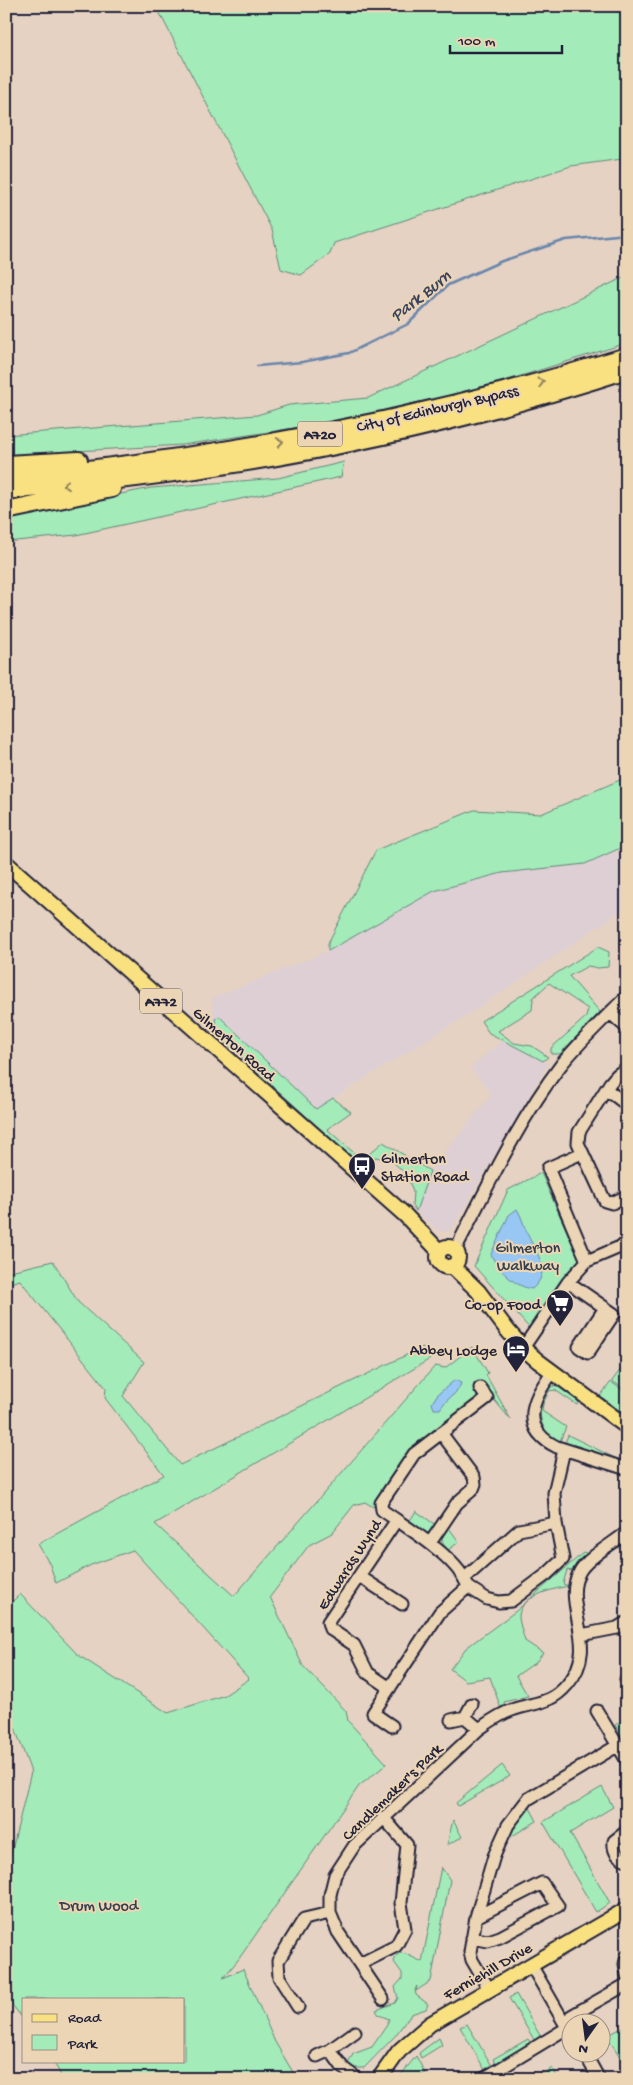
<svg xmlns="http://www.w3.org/2000/svg" width="633" height="2085" font-family="'Gochi Hand',sans-serif">
<style>
.built{fill:#ddcfd4}
.green{fill:#a3ebb8;stroke:#62867a}
.water{fill:#99c7f4;stroke:#6985aa}
.lines{fill:none;stroke-linecap:round;stroke-linejoin:round}
.stream{stroke:#6985aa;stroke-width:2.5}
.minor-casing{stroke:#22223b;stroke-width:15}
.major-casing{stroke:#22223b;stroke-width:18}
.highway-casing{stroke:#22223b;stroke-width:20}
.minor{stroke:#ecd5b5;stroke-width:11}
.major{stroke:#f9e181;stroke-width:14}
.highway{stroke:#f9e181;stroke-width:16}
.oneway{stroke:#8e825e}
.labels{text-anchor:middle;stroke-width:4;stroke-linejoin:round;paint-order:stroke}
.shield{fill:#ecd5b5;stroke:#5f5860;stroke-width:1}
.shield-label{font-size:15px;font-weight:bold;fill:#22223b}
.street-label{font-size:16px;fill:#22223b;stroke:#ecd5b5}
.poi-label{font-size:16px;fill:#22223b;stroke:#ecd5b5;text-anchor:end}
.park-label{font-size:16px;fill:#35404e;stroke:#ecd5b5}
.water-label{font-size:18px;font-style:italic;fill:#3a4360;stroke:#ecd5b5}
</style>
<rect width="100%" height="100%" fill="#e5d2c3"/>
<filter id="ink" filterUnits="userSpaceOnUse"><feTurbulence type="fractalNoise" baseFrequency=".02" numOctaves="2"/><feDisplacementMap in="SourceGraphic" scale="10" xChannelSelector="R" yChannelSelector="G"/><feConvolveMatrix kernelMatrix="1 2 1 2 8 2 1 2 1" color-interpolation-filters="sRGB"/></filter>
<g filter="url(#ink)">
<!-- built -->
<path class="built" d="M627,845V907L483,1005L316,1109L214,1019L212,998L328,951L434,891L502,873L585,864Z
M502,1040L548,1064L451,1230L440,1232L416,1211L430,1171L492,1094L471,1068Z"/>
<!-- green -->
<path class="green" d="M156,6H627V162L622,159L571,166L334,243L330,254L301,275L281,269L272,230Z
M627,276V343L498,383L367,415L295,428L182,445L6,455V435L257,415L289,405L368,398Z
M344,462L341,477L76,535L6,542V517L151,488L278,478Z
M627,777V845L585,864L502,873L434,891L328,951V943L376,850L474,810L541,814Z
M598,947L609,952L608,967L598,968L588,966L569,976L600,1012L560,1054H551V1048L586,1017L588,1009L549,983L533,998L532,1010L498,1031L514,1043L532,1046L548,1057L543,1061L489,1033L481,1021Z
M219,1016L316,1109L333,1098L351,1112L327,1129L362,1160L383,1142L430,1171L416,1211L412,1205L413,1192L407,1175L392,1161L376,1157L361,1166L220,1038L215,1019Z
M541,1173L580,1261L532,1331L474,1266L508,1190Z
M53,1261L78,1302L144,1362L123,1396L180,1465L423,1347L430,1359L155,1524L234,1596L435,1366L445,1368L472,1347L488,1373L486,1375L511,1420L480,1383L473,1387L477,1394L475,1403L427,1439L423,1438C410,1448 403,1465 393,1479H389L381,1490L382,1494L373,1507L365,1502L354,1505L332,1533L309,1545L270,1597L303,1666L346,1711L348,1721L387,1764L359,1786L238,1960L223,1978L243,1969L275,2042L297,2079H63L53,2061H184V1999H24V2020L6,1997V1875L31,1772L15,1728L6,1726V1608L20,1594L78,1655L168,1713L225,1695L249,1679L133,1550L91,1565L56,1583L50,1565L38,1544L164,1475L105,1398L106,1388L20,1280L6,1284V1272Z
M627,1361V1391L612,1381Z
M611,1382L627,1393V1416L600,1396Z
M557,1385L580,1400L577,1405L555,1390L549,1391L543,1404L542,1411L566,1427L560,1441C537,1434 536,1405 547,1388Z
M568,1435L617,1459L565,1443Z
M416,1511L437,1526L433,1532L426,1533L409,1522Z
M447,1525L459,1542L448,1550C439,1541 441,1535 447,1525Z
M584,1552L587,1554L578,1561L573,1571L567,1570L563,1584L569,1586C553,1589 518,1596 519,1618C520,1625 523,1634 525,1641L543,1653L536,1662L516,1676L528,1696L504,1702L505,1708L501,1709L490,1677L466,1681L450,1669L466,1648L516,1611Z
M627,1718V1745L615,1725Z
M502,1765L510,1776L458,1806L456,1803Z
M602,1787L613,1807L570,1833L610,1903L596,1912L543,1822Z
M529,1806L537,1821L507,1839Z
M453,1820L462,1837L447,1845Z
M441,1867L450,1880L431,1981L416,1991L417,1986L415,1990L416,1995L428,2004L426,2009L411,2014L395,2036L364,2068H353L348,2064L353,2054L372,2047L387,2025L389,2019L379,2015L376,2010L395,2003L398,1998L395,1987L402,1979V1973L394,1962L396,1956L400,1953L406,1954L422,1962Z
M516,1994L542,2039L536,2043L509,1998Z
M467,2024L492,2066L485,2070L460,2027Z
M627,2025V2068L607,2036Z
M439,2038L442,2045L421,2058L419,2053Z
M528,2039L533,2046L498,2067L493,2059Z
M416,2056L425,2073L414,2079H398Z
M552,2068L559,2079H535Z"/>
<!-- water -->
<path class="water" d="M517,1209C522,1217 524,1227 528,1235C536,1254 553,1271 532,1289C516,1287 497,1270 491,1254L509,1215Z
M455,1380L461,1383C458,1395 447,1397 440,1409H434L432,1403L437,1395Z"/>
<g class="lines">
<!-- stream -->
<path class="stream" d="M257,366L302,362L349,353L408,324L448,285L502,261L566,240L627,234"/>
<!-- minor casing -->
<g class="minor-casing">
<path id="minor" d="M610,1013L627,1028
M627,1068L617,1075L610,1083L579,1132L578,1143L605,1201L612,1203L627,1196
M606,1089L627,1105
M582,1153L548,1168L587,1261
M455,1250C487,1188 519,1120 561,1065C581,1040 604,1019 627,996
M568,1282L614,1314L588,1353L579,1347L605,1308
M523,1348L568,1282L587,1261L627,1244
M553,1372C532,1398 519,1429 557,1447L627,1469
M480,1388L487,1398L414,1454L381,1503L382,1510C407,1528 458,1557 468,1587L487,1599L499,1602L511,1601L547,1574L563,1559L556,1523L554,1493L564,1450
M430,1543L457,1503L473,1489L475,1484L474,1477L441,1433
M359,1576L402,1604
M465,1578L519,1530L556,1523
M581,1635L617,1628L627,1622
M626,1679L627,1680
M390,1688L368,1673L354,1645L330,1629L328,1622L396,1521
M472,1704L465,1717L479,1729
M597,1711L627,1761
M451,1720L465,1717
M392,1726L373,1713L440,1612L468,1587
M627,1831L614,1841C613,1851 617,1857 627,1860
M472,1938L488,1941L500,1937L558,1906L542,1883L476,1917
M627,1956L625,1964L627,1975
M360,1964L396,1946L405,1929L401,1903L407,1845L383,1817
M531,1965L569,2031
M489,1989L472,1960L470,1952L476,1917L494,1856L508,1825L528,1799L617,1746
M383,1999L338,1932L330,1913V1895L335,1875L354,1846L479,1729C489,1722 500,1714 512,1710C534,1702 550,1705 567,1685C602,1646 560,1605 580,1571C588,1557 614,1543 627,1532
M298,2007L279,1977L278,1961L304,1919L330,1913
M330,2050L343,2068L358,2079
M584,2052L599,2079
M317,2056L330,2050L355,2032
M483,2079L567,2028L571,2016L627,1984"/>
</g>
<!-- major casing -->
<g class="major-casing">
<path id="major" d="M6,863L405,1215L439,1251
M438 1257a10 10 0 1 1 20 0a10 10 0 1 1-20 0Z
M452,1266L478,1291L508,1331L523,1348L538,1361L627,1427
M379,2079L399,2051L430,2024L627,1909"/>
</g>
<!-- highway casing -->
<g class="highway-casing">
<path id="highway" d="M6,464L79,460
M6,478C217,458 424,419 627,356
M6,491C216,475 427,435 627,370
M6,511L112,489"/>
</g>
<!-- minor -->
<use href="#minor" class="minor"/>
<!-- major -->
<use href="#major" class="major"/>
<!-- highway -->
<use href="#highway" class="highway"/>
</g>
<!-- one-way arrows -->
<defs><path id="oneway-chevron" d="M-2-3.5L2.5 0L-2 3.5" fill="none" stroke-width="1.6" stroke-linecap="round" stroke-linejoin="round" transform="scale(1.25)"/></defs>
<g class="oneway">
<use href="#oneway-chevron" transform="translate(541 382) rotate(-16)"/>
<use href="#oneway-chevron" transform="translate(280 442) rotate(-10)"/>
<use href="#oneway-chevron" transform="translate(66 485) rotate(174)"/>
</g>
</g>
<!-- icons -->
<defs>
<g id="bus-pin" transform="scale(1.4375)"><path d="M0 17L-7.5 6A9.5 9.5 0 1 1 7.5 6Z" fill="#22223b" stroke="#ecd5b5"/><path d="M-5-6H5V4H4V6H2V4H-2V6H-4V4H-5ZM-3.5-4V0h7V-4ZM-3.5 1.2v1.5H-2V1.2ZM2 1.2v1.5H3.5V1.2Z" fill="#fff"/></g>
<g id="supermarket-pin" transform="scale(1.4375)"><path d="M0 17L-7.5 6A9.5 9.5 0 1 1 7.5 6Z" fill="#22223b" stroke="#ecd5b5"/><path d="M-6-5.5h2.5l.6 2H6L4.5 2H-2.5L-4.4-4H-6ZM-1.5 3.2a1.3 1.3 0 1 0 .1 0ZM3 3.2a1.3 1.3 0 1 0 .1 0Z" fill="#fff"/></g>
<g id="hotel-pin" transform="scale(1.4375)"><path d="M0 17L-7.5 6A9.5 9.5 0 1 1 7.5 6Z" fill="#22223b" stroke="#ecd5b5"/><path d="M-6-4.5h1.5V1H6V5H4.5V3h-9V5H-6ZM-4 0a1.8 1.8 0 1 1 3.6 0ZM.5 0V-2.5h3Q6-2.5 6 0Z" fill="#fff"/></g>
</defs>
<g fill-rule="evenodd">
<use href="#bus-pin" x="362" y="1166"/>
<use href="#supermarket-pin" x="560" y="1303"/>
<use href="#hotel-pin" x="516" y="1349"/>
</g>
<g class="labels">
<!-- shield labels -->
<g class="shield">
<rect x="297.5" y="421.5" width="45" height="25" rx="4"/>
<rect x="140" y="988.5" width="42" height="25" rx="4"/>
</g>
<g class="shield-label">
<text x="320" y="439">A720</text>
<text x="161" y="1006">A772</text>
</g>
<!-- street labels -->
<g class="street-label">
<text transform="translate(437 407) rotate(-13)" y="6">City of Edinburgh Bypass</text>
<text transform="translate(235 1043) rotate(41)" y="6">Gilmerton Road</text>
<text transform="translate(348 1564) rotate(-57)" y="6">Edwards Wynd</text>
<text transform="translate(391 1791) rotate(-44)" y="6">Candlemaker's Park</text>
<text transform="translate(487 1970) rotate(-30)" y="6">Ferniehill Drive</text>
</g>
<!-- poi labels -->
<g class="poi-label">
<text x="381" y="1163" text-anchor="start">Gilmerton<tspan x="381" dy="18">Station Road</tspan></text>
<text x="541" y="1309">Co-op Food</text>
<text x="497" y="1355">Abbey Lodge</text>
</g>
<!-- park labels -->
<g class="park-label">
<text x="528" y="1252">Gilmerton<tspan x="528" dy="18">Walkway</tspan></text>
<text x="99" y="1910">Drum Wood</text>
</g>
<!-- water labels -->
<g class="water-label">
<text transform="translate(420 295) rotate(-38)" y="6">Park Burn</text>
</g>
</g>
<!-- margin -->
<rect width="633" height="2085" fill="none" stroke="#ecd5b5" stroke-width="25"/>
<rect x="12" y="12" width="608" height="2060" fill="none" stroke="#22223b" stroke-width="2" filter="url(#ink)"/>
<!-- legend -->
<rect x="22" y="1998" width="162" height="65" fill="#ecd5b5" stroke="#9b8d84"/>
<rect x="32" y="2014" width="25" height="8" fill="#f9e181" stroke="#9b8d84"/>
<text x="68" y="2022" font-size="15" fill="#22223b">Road</text>
<rect x="32" y="2035" width="25" height="15" fill="#a3ebb8" stroke="#9b8d84"/>
<text x="68" y="2048" font-size="15" fill="#22223b">Park</text>
<!-- north arrow -->
<g transform="translate(586 2038) rotate(194)"><circle r="24" fill="#ecd5b5" stroke="#9b8d84"/>
<path d="M0-4L9 19L0 12L-9 19Z" fill="#22223b"/>
<text y="-8" font-size="14" font-weight="bold" text-anchor="middle" fill="#22223b">N</text>
</g>
<!-- scale -->
<path d="M450 45v8h112v-8" fill="none" stroke="#22223b" stroke-width="2.5"/>
<text x="458" y="45" font-size="15" fill="#22223b" stroke="#ecd5b5" stroke-width="4" paint-order="stroke">100 m</text>
</svg>
